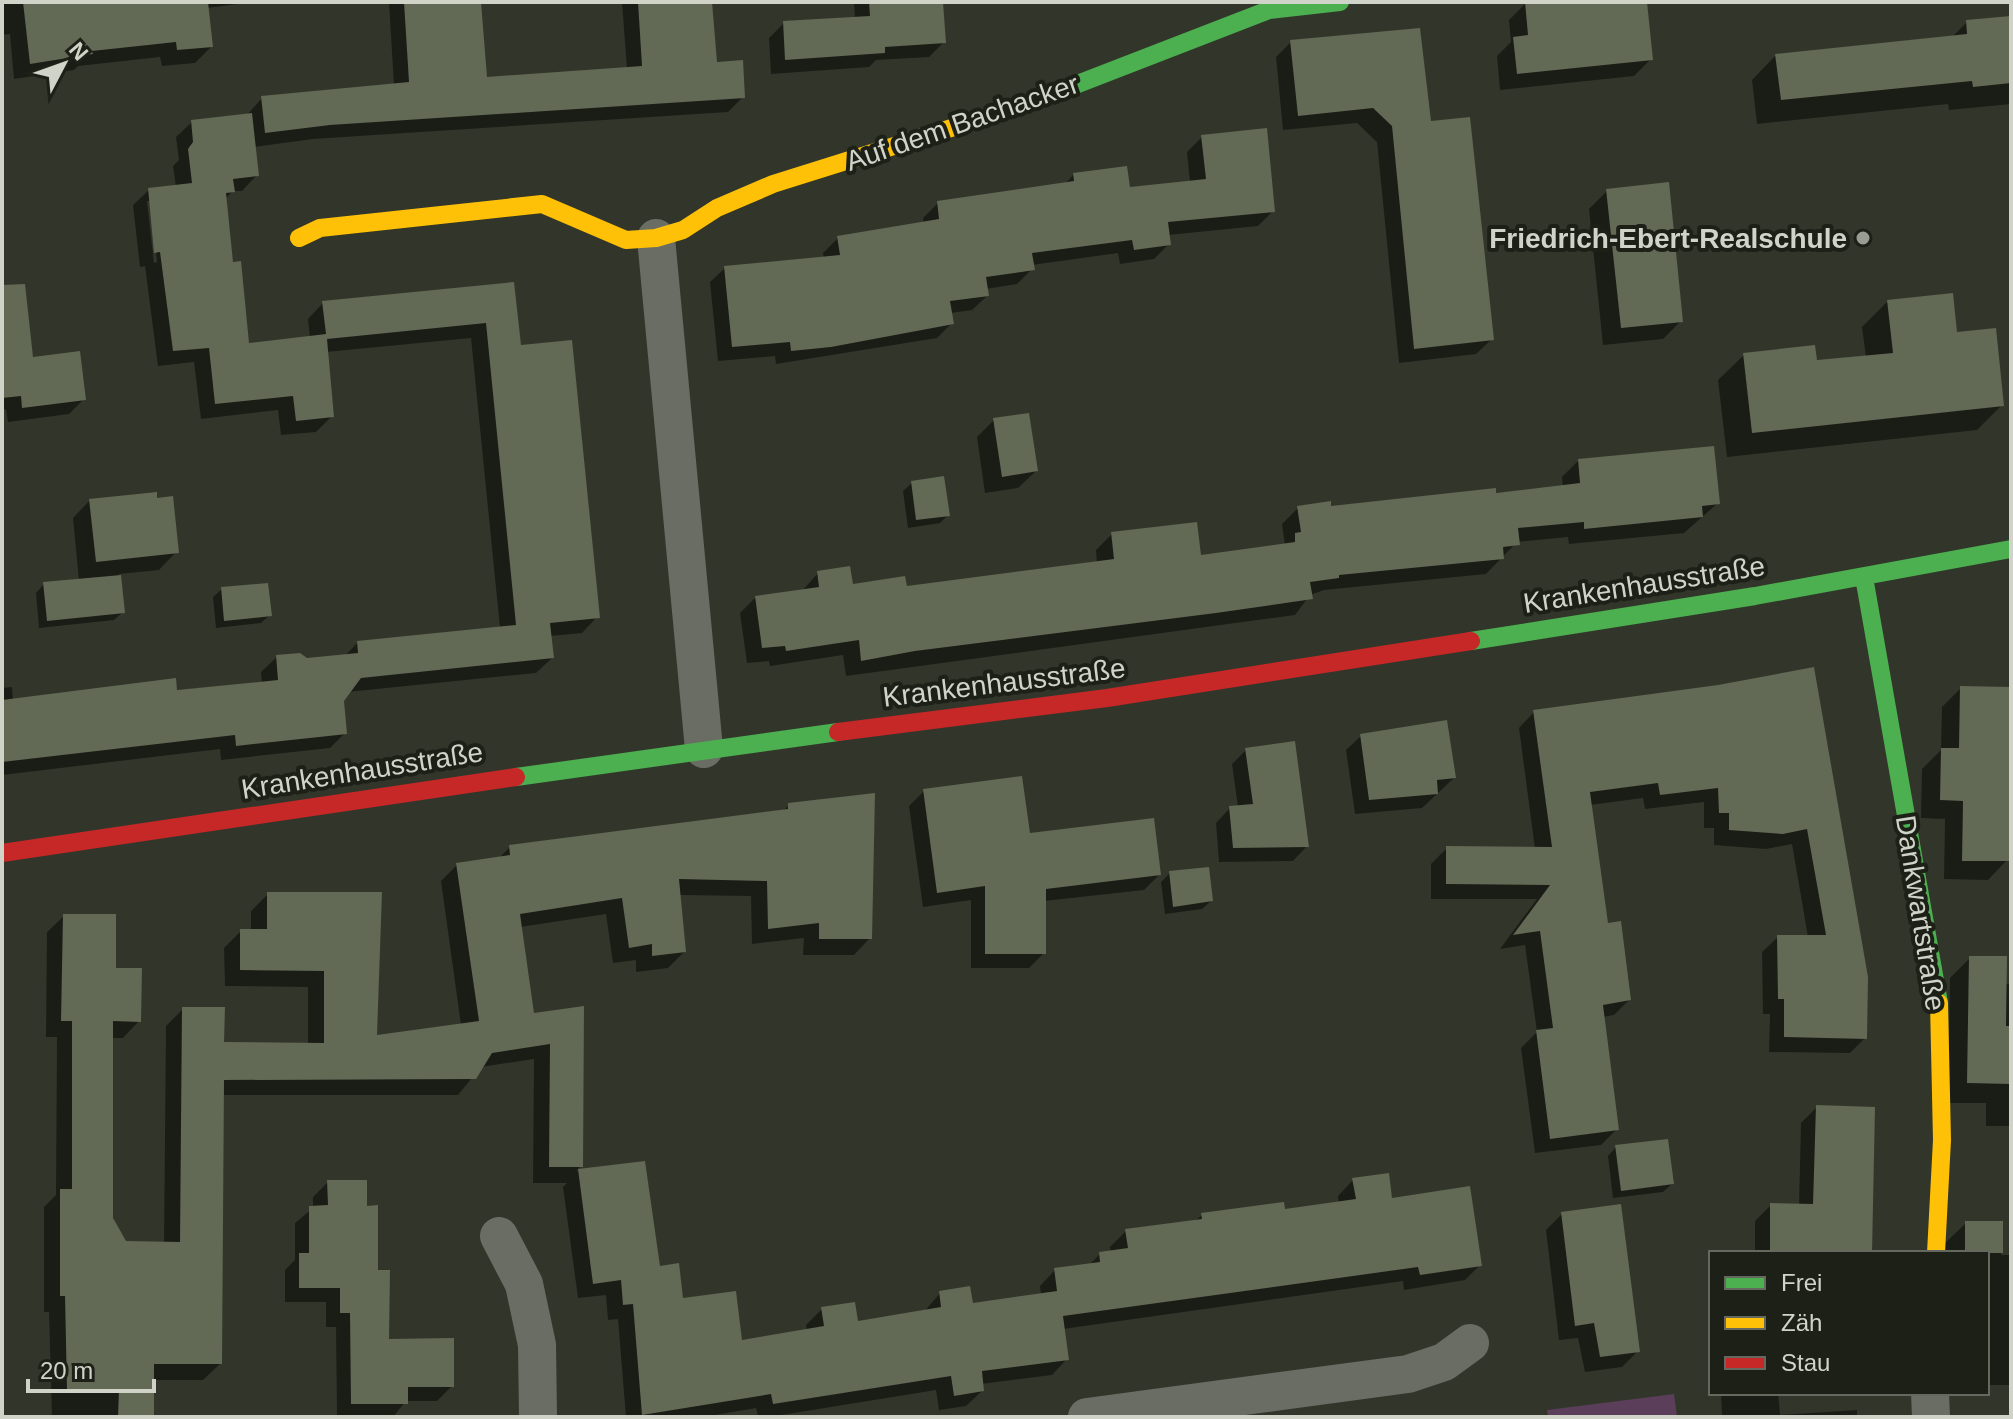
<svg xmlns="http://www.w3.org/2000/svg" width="2013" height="1419" font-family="Arial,sans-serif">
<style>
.green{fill:#5a3e5a}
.shadow{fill:#0007;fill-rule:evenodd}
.building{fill:#626955}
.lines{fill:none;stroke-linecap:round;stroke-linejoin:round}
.street{stroke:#6a6d63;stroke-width:38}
.fast{stroke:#4caf50;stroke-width:18}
.slow{stroke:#ffc107;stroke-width:18}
.jam{stroke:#c62828;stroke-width:18}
.poi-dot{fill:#999d91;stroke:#1d2017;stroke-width:3}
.labels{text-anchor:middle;stroke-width:8;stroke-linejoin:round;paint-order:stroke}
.street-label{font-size:28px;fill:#d0d4c8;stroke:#1d2017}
.poi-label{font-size:28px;font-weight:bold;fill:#d0d4c8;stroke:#1d2017;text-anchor:end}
</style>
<rect width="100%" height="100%" fill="#32362a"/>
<!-- green -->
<path class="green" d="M1674,1394L1677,1417H1548L1547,1410Z"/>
<!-- shadow -->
<path class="shadow" d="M2,2H253L207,8L211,47L195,63L162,66L160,57L78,66L74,70L14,79L10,34L2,35Z
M389,2H479L485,79L627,69L622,2H711L715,64L743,97L728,112L313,139L254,147L257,175L242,191H233L225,199L231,264L247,345L310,338L308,319L323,303L512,284L519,347L597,617L582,633L550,636L552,658L536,673L347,692L342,700L345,733L330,748L221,760L220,749L2,775V688L12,687L13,701L262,684L261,672L277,657L306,660L344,657L357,643L500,628L471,338L326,352L332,416L316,432L281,435L278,410L201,419L194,362L158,366L145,266L140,267L133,205L149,190L176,187L173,166L179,160L176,137L192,122L247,115L262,98L394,86ZM147,201H151L157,262L154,263Z
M854,2H941L944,42L929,57L876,60L869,67L771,74L769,38L784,23L855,19Z
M1645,2L1651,59L1634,76L1500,90L1497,56L1511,42L1509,20L1526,3Z
M2011,18V104L1949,110L1948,104L1757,124L1752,80L1776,55L1952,37L1967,22Z
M1291,42L1429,123L1492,339L1476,354L1399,363L1377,142L1357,123L1283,130L1276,57Z
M1202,137L1273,211L1258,226L1168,235L1169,244L1154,259L1120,264L1118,253L1032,265V269L1017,284L986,289L987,296L972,310L950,313L952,323L937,338L776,364L775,356L718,361L710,282L725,268L824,258L823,253L838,238L924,224L923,218L938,203L1064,185L1074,174L1128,189L1190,182L1187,152Z
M1607,191L1681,321L1663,339L1603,345L1589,209Z
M1887,302L1956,334L2002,405L1977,430L1727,457L1718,380L1744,355L1815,363L1866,357L1862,327Z
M2,321L31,360L84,399L69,414L8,422L6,409L2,410Z
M994,420L1036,471L1018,488L985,493L977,437Z
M1578,461L1718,503L1684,533L1569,544L1568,537L1517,542L1486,574L1324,590L1310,595L1295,615L846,676L843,655L770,666L769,661L747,663L740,613L756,597L802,591L818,573L851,586L905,588L1097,564L1096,550L1112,534L1199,557L1285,546L1282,524L1298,508H1329L1563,487L1562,477Z
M912,483L948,515L940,523L908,528L903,491Z
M90,500L176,552L159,570L119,574L123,612L114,620L39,628L36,593L44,584L79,581L73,518Z
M222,589L270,615L261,623L216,628L213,597Z
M1812,670L1865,1038L1850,1053L1769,1052L1770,1014H1763L1762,952L1778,937H1808L1792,844L1766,849L1714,845V828H1704V802L1645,809L1643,798L1590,805L1607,925L1629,1000L1614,1015L1603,1017L1617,1129L1601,1145L1535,1153L1521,1048L1537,1032L1525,945L1500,949L1537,899H1431V864L1447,848L1535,849L1519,728L1534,712L1719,687Z
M1961,688L2011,689V816H2006L2007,860L1988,880L1944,879L1945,819L1921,818L1922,769L1941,750L1942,707Z
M1361,736L1454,778L1422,808L1355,814L1346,750Z
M1246,750L1307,846L1293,861L1219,862L1216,823L1230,808L1238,807L1232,764Z
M924,791L1028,835L1159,875L1144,890L1044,901V953L1029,968H971V900L923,907L909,806Z
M789,805L870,938L854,955H803L804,938L752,944L751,896L678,895L684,952L668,968L636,972V960L613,963L606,914L520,927L532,1015L582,1008L581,1166L576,1171L644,1163L658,1269L681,1301L741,1342L807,1331L806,1325L822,1309L856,1323L924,1312L940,1293L971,1305L1041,1295L1040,1286L1055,1270L1088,1266L1100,1254L1111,1252L1110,1247L1126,1231L1195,1221L1202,1215L1283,1211L1339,1204L1338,1196L1353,1180L1390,1201L1480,1265L1465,1280L1404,1290L1403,1281L1063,1329L1067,1359L1052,1375L981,1384L982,1391L966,1406L939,1410L936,1390L769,1417H758L756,1408L704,1417H626L618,1319L608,1320L606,1295L578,1298L563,1187L567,1183H533L534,1059L481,1067L458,1095H222L220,1364L203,1380H152V1417H52L49,1312H44V1207L56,1195L57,1037H46L47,932L64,916L114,970L139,1021L123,1038H111V1218L124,1243L164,1244L166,1026L183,1009L222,1043L308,1045V987L225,986L224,948L241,931H251V911L268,894L375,1038L461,1025L441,881L457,865L498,859L510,847L782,812Z
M1170,873L1211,901L1202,909L1165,914L1161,882Z
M1970,958L2005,984H2011V1126H1986V1103H1948L1950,978Z
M1817,1107L1871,1253H1755V1221L1771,1205L1799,1206L1801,1123Z
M1616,1147L1672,1184L1663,1192L1613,1198L1608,1156Z
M328,1182L365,1208L387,1341L452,1386L437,1401H406L393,1417H337L336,1327H326V1302H285V1270L295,1260V1223L313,1208V1197Z
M1562,1214L1638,1351L1622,1367L1585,1372L1578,1338L1559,1340L1546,1230Z
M1966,1223H2001V1255H2011V1385H1987V1253H1942V1246Z
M1721,1393H1778L1780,1415L1857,1410V1417H1722Z"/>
<!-- building -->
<path class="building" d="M23,2H208L213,47L177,50L176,42L92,51L93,54L30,64Z
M404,2H481L487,77L642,66L638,2H712L717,62L743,60L745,98L330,125L265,133L261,96L409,82Z
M869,2H943L946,43L885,47V53L785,60L783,21L870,16Z
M1525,2H1647L1653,60L1517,74L1513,37L1528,35Z
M2011,16V83L1973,87L1972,81L1781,100L1775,54L1967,34L1966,20Z
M1420,28L1431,121L1470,117L1494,340L1414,349L1392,126L1373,108L1298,116L1290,40Z
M252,113L259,176L233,179L235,192L226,193L233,262L241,261L249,343L326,334L322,301L514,282L521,345L572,340L600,618L550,623L554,658L361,678L344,701L347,734L236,746L235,735L2,762V700L176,678L177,690L278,680L276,655L300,653L307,658L358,653L357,641L516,625L486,323L327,339L334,417L296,421L293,396L215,404L209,348L173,351L160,252L154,253L148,188L192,183L188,149L193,142L191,120Z
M1267,128L1275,212L1168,222L1171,245L1134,250L1132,240L1032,253L1035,270L986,277L989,296L950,301L954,324L831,347L791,351L790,342L732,347L724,266L840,255L837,236L939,219L937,201L1074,181L1073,173L1127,166L1130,187L1206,179L1201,135Z
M1669,182L1683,322L1621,328L1606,189Z
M25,284L33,357L80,351L86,400L22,408L21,396L2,398V285Z
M1953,293L1957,332L1996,328L2004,406L1752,433L1743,353L1815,345L1817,360L1893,353L1887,300Z
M1029,413L1038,471L1002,477L993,418Z
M1714,446L1720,504L1702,506L1703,517L1584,529V522L1518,528L1520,545L1503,547L1504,559L1339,575V578L1310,582L1313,599L1216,613L915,651L861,661L859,640L786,651L785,646L762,648L755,596L819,587L817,571L850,566L853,584L905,576L907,586L1114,559L1111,532L1197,522L1201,555L1295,542V533L1301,532L1297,506L1331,501V506L1496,488V493L1580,483L1578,459Z
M944,476L950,516L916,520L911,481Z
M157,492V498L173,496L179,553L96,562L89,499Z
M121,575L125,613L47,621L43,582Z
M268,583L272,616L224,621L221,587Z
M1814,667L1868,977L1867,1039L1784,1037V999H1778L1777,935H1826L1807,829L1783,834L1729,830V813H1719L1718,788L1660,795L1658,783L1590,792L1608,923L1621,921L1631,1000L1603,1005L1619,1130L1550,1139L1536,1030L1553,1028L1540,931L1513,935L1550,885L1446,884V846L1552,847L1533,710L1718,685Z
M1960,686L2011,687L2009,861H1962L1963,801L1940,800L1941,748H1959Z
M1447,720L1456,778L1437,780L1438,794L1369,800L1360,734Z
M1295,741L1309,847L1233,848L1229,806L1253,804L1245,748Z
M1022,776L1030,833L1154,818L1161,875L1046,889V954H985V886L937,893L923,789Z
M875,793L872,939H819V923L768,929L767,881L679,879L686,952L652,956V944L629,948L622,898L520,914L534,1013L584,1006L583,1167H549L550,1044L492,1053L476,1079L224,1080L222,1364H154V1417H118L119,1389L67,1390L65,1296H60V1189H72V1021H61L63,914H116V968H142L141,1022L113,1021V1218L126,1241L180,1242L182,1007H225L224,1042L324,1043V971L240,970V929H267V892H382L377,1035L479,1021L456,863L510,855L509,845L788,809V803Z
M1209,867L1213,901L1173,907L1169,871Z
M1969,956H2007L2006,1026H2011V1084L1967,1083Z
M1816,1105L1875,1107L1872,1253H1770V1203L1813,1204Z
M1668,1139L1674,1184L1621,1191L1615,1145Z
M645,1161L660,1266L679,1263L683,1298L736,1291L742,1340L824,1326L821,1307L855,1302L858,1321L941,1307L939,1291L970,1286L973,1303L1057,1291L1054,1268L1100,1262L1099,1252L1128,1248L1125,1229L1202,1219L1201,1213L1284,1202L1285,1209L1356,1199L1352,1178L1389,1173L1392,1198L1470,1186L1482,1266L1420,1275L1418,1267L1063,1316L1069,1360L982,1371L984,1391L954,1396L951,1376L773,1404L771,1394L642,1415L633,1304L623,1305L621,1280L593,1284L578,1169Z
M327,1180H367V1206L378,1205V1270H390L389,1339L454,1338V1387H408V1404H351L350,1313H340V1288H299V1253H309V1206L328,1205Z
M1621,1204L1640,1352L1600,1357L1594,1323L1575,1326L1561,1212Z
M1965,1221H2003V1253H1965Z"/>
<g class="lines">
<!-- street -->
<path class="street" d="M656,238L704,749
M499,1236L524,1284L537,1345L538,1417
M1930,1393L1931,1417
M1087,1417L1408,1374L1444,1362L1470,1343"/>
<!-- fast -->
<path class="fast" d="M964,124L1026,104L1269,10L1340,2
M1864,577L1939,1003
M1471,641L1755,596L2011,549
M516,777L838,732"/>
<!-- slow -->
<path class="slow" d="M299,238L320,228L542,204L626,240L656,238L683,230L717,208L773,184L964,124
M1936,1253L1942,1140L1939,1003"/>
<!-- jam -->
<path class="jam" d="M838,732L1107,698L1471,641
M2,853L516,777"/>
</g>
<!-- markers -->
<circle class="poi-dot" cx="1863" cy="238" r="8"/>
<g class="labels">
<!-- street labels -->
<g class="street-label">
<text transform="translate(962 122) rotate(-19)" y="10">Auf dem Bachacker</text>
<text transform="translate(1644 584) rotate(-9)" y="10">Krankenhausstraße</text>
<text transform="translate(1004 682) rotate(-7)" y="10">Krankenhausstraße</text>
<text transform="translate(362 770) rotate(-9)" y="10">Krankenhausstraße</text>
<text transform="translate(1921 913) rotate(81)" y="10">Dankwartstraße</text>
</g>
<!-- poi labels -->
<g class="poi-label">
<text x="1847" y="248">Friedrich-Ebert-Realschule</text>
</g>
</g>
<!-- border -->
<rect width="2013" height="1419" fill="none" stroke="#d0d4c8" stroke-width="8"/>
<!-- legend -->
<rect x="1709" y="1251" width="280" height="144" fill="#1d2017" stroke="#65685e" stroke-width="2"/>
<rect x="1725" y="1277" width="40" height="12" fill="#4caf50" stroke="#65685e" stroke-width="2"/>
<text x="1781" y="1291" font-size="24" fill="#d0d4c8">Frei</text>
<rect x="1725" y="1317" width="40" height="12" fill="#ffc107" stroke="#65685e" stroke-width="2"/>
<text x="1781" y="1331" font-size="24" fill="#d0d4c8">Zäh</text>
<rect x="1725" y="1357" width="40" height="12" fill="#c62828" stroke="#65685e" stroke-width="2"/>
<text x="1781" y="1371" font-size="24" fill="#d0d4c8">Stau</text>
<!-- north arrow -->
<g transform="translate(64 64) rotate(49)" stroke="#1d2017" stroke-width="6" paint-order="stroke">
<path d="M0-6L14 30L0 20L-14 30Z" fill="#d0d4c8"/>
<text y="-12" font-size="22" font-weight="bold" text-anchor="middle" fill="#d0d4c8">N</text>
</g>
<!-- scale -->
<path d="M28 1379v12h126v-12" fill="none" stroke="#d0d4c8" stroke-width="4"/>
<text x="40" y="1379" font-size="24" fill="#d0d4c8" stroke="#1d2017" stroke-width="6" paint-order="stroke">20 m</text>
</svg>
